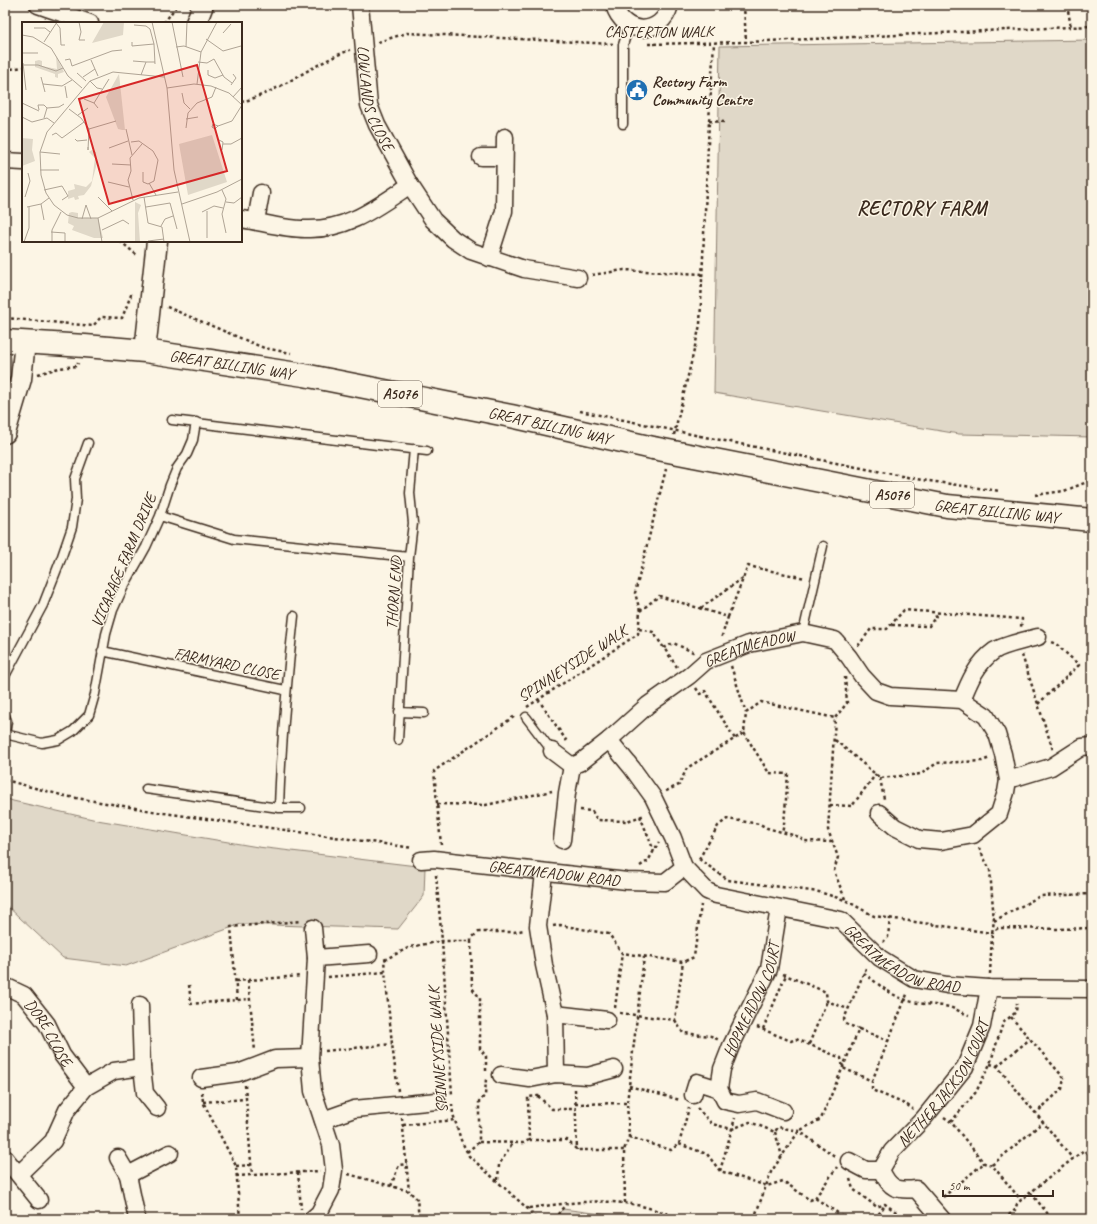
<svg xmlns="http://www.w3.org/2000/svg" width="1097" height="1224" font-family="Caveat,sans-serif">
<style>
.green{fill:#e0d8c8;stroke:#8e8173}
.lines{fill:none;stroke-linecap:round;stroke-linejoin:round}
.service-casing{stroke:#3b2a1e;stroke-width:11}
.minor-casing{stroke:#3b2a1e;stroke-width:19}
.tertiary-casing{stroke:#3b2a1e;stroke-width:23}
.primary-casing{stroke:#3b2a1e;stroke-width:25}
.path{stroke:#3b2a1e;stroke-width:2.5;stroke-dasharray:3 3;stroke-linecap:butt}
.service{stroke:#fcf5e5;stroke-width:8}
.minor{stroke:#fcf5e5;stroke-width:16}
.tertiary{stroke:#fcf5e5;stroke-width:20}
.primary{stroke:#fcf5e5;stroke-width:22}
.primary-bridge-casing{stroke:#3b2a1e;stroke-width:25;stroke-linecap:butt}
.path-bridge{stroke:#3b2a1e;stroke-width:2.5;stroke-dasharray:3 3;stroke-linecap:butt}
.primary-bridge{stroke:#fcf5e5;stroke-width:22}
.labels{text-anchor:middle;stroke-width:3;stroke-linejoin:round;paint-order:stroke}
.shield{fill:#fcf5e5;stroke:#75675a;stroke-width:1}
.shield-label{font-size:15px;font-weight:bold;fill:#3b2a1e}
.street-label{font-size:16px;fill:#3b2a1e;stroke:#fcf5e5}
.poi-label{font-size:16px;font-weight:bold;fill:#3b2a1e;stroke:#fcf5e5;text-anchor:start}
.district-label{font-size:20px;font-weight:bold;letter-spacing:1px;fill:#3b2a1e;stroke:#fcf5e5}
.inset-road{fill:none;stroke:#afa495;stroke-width:1}
.view{fill:#d62828;fill-opacity:0.15;stroke:#d62828;stroke-width:2}
.inset-edge{fill:none;stroke:#3b2a1e;stroke-width:2}
</style>
<rect width="100%" height="100%" fill="#fcf5e5"/>
<filter id="ink" filterUnits="userSpaceOnUse"><feTurbulence type="fractalNoise" baseFrequency=".025" numOctaves="2"/><feDisplacementMap in="SourceGraphic" scale="8" xChannelSelector="R" yChannelSelector="G"/><feConvolveMatrix kernelMatrix="1 2 1 2 8 2 1 2 1" color-interpolation-filters="sRGB"/></filter>
<g filter="url(#ink)">
<!-- green -->
<path class="green" d="M1092,40V437L959,434L714,393L720,46Z
M5,798L13,801L97,820L258,847L425,867L424,896L398,929L241,924L126,966L63,958L5,904Z
M563,1209L624,1217L633,1219H553Z"/>
<g class="lines">
<!-- service casing -->
<g class="service-casing">
<path id="service" d="M623,124V45L629,26
M172,420L427,451
M160,516L234,539L409,557
M803,633L823,546
M102,651L285,690
M5,676L43,605L61,559L72,527L76,499L75,479L88,443
M399,712L424,713
M5,716L7,721L5,734
M526,717L552,751
M5,734L42,743L58,740L73,731L89,715L95,694L106,634L113,610L123,588L146,547L160,516L170,485L177,468L187,454L193,440L196,422
M398,740L409,557L413,523L410,493L414,449
M146,789L279,808H301
M279,808C281,743 287,680 294,616"/>
</g>
<!-- minor casing -->
<g class="minor-casing">
<g id="minor">
<path d="M38,5L90,23"/>
<path id="s1" d="M360,5L369,105L377,125L410,185L433,220L453,239L471,251L524,269L578,278"/>
<path d="M614,5C623,36 662,37 670,5"/>
<path d="M481,157H504"/>
<path d="M5,161L23,162"/>
<path d="M241,219C262,222 283,229 305,229C347,231 377,207 410,185"/>
<path d="M256,221L261,193"/>
<path d="M489,258L504,211L505,137"/>
<path d="M962,700C969,682 977,663 994,651C1003,645 1026,640 1038,637"/>
<path id="s2" d="M609,740L632,768L653,797L673,838L684,867L707,891L716,895L841,920L880,958L914,979L947,985L989,988L1092,989"/>
<path d="M552,751L572,766"/>
<path d="M1008,780L1051,767L1082,747L1092,746"/>
<path id="s3" d="M562,840L567,793L572,766L581,762L609,740L648,705L689,676L706,661L749,644L803,633L835,640L849,657L862,676L876,691L890,696L962,700L986,716L997,734L1003,754L1008,780L1006,792L999,814L973,835L941,841L919,839L895,827L879,813"/>
<path id="s4" d="M421,860L434,859L627,881L665,882L684,867"/>
<path d="M544,873L538,926L544,965L555,1014L556,1074"/>
<path d="M316,958L369,954"/>
<path id="s5" d="M5,986L24,995L47,1024L62,1055L86,1087"/>
<path d="M140,1005L142,1067L145,1093L157,1108"/>
<path d="M555,1014L607,1020"/>
<path d="M501,1075L530,1079L556,1074L588,1076L614,1069"/>
<path d="M201,1078L238,1073L275,1059L310,1058"/>
<path id="s6" d="M719,1089L722,1069L731,1046L769,969L779,908"/>
<path d="M693,1095L697,1082L719,1089L725,1101L739,1104L757,1101L783,1111"/>
<path d="M323,1120L354,1109L437,1101"/>
<path d="M5,1158L39,1200"/>
<path d="M118,1158L128,1175L137,1219"/>
<path d="M849,1161L866,1170H881C890,1189 896,1191 916,1189L942,1219"/>
<path id="s7" d="M881,1170L892,1151L924,1118L965,1067L982,1026L989,988"/>
<path d="M19,1174L53,1141L67,1110L86,1087L114,1071L142,1067"/>
<path d="M128,1175L170,1153"/>
<path d="M312,1219L319,1213L331,1190L334,1170L331,1145L313,1091L310,1058L316,958L313,928"/>
</g>
</g>
<!-- tertiary casing -->
<g class="tertiary-casing">
<path id="tertiary" d="M196,23L203,5
M145,351L157,241
M5,433L21,379L25,342"/>
</g>
<!-- primary casing -->
<g class="primary-casing">
<g id="primary">
<path id="s8" d="M5,341L85,346L145,351L304,375L511,416L653,448"/>
<path id="s9" d="M694,456L947,506L1092,520"/>
</g>
</g>
<!-- path -->
<path class="path" d="M744,5L746,42
M1067,5L1071,27
M164,23L177,5
M378,42L407,33L613,44
M648,44L746,42L1092,26
M5,70L23,67
M241,102C280,92 312,64 350,50
M709,121L724,122
M120,241L138,256
M592,275L624,270L702,274
M167,307L264,348L291,353
M5,318L93,326L101,317L122,318L131,295L134,296
M38,374L59,368L77,366L78,363
M580,411L658,427
M674,435L700,325L709,121L714,43
M700,436L922,480L1000,491
M1035,495L1064,491L1092,480
M701,608L743,578
M640,611L659,596L728,617L721,639
M728,617L748,566L805,578
M892,625L929,626L938,613
M639,629L653,632L677,667
M858,646L871,629H887L904,610L1022,619L1021,627
M664,648L673,643L695,653
M1022,655L1053,750
M731,666L746,713
M696,688L700,694L705,691L735,739
M538,699L568,743
M1038,704L1079,665L1056,644L1051,642
M527,707L638,634L640,611L635,593L666,469
M744,733L769,773L788,774L784,824L782,833
M835,740L880,778L921,774L937,763L982,761L990,758
M880,778L884,799
M5,780L65,796L164,813L413,848
M666,791L679,785L687,768L744,733L746,713L761,702L835,718
M437,804L486,805L552,791
M830,805L852,806L876,774
M580,810L592,811L597,820L627,821L645,815
M640,816L654,851
M441,845L434,771L515,716
M979,848L990,870L994,921L992,933L990,974
M699,859L728,880L819,892L845,900L874,916L992,933L998,928L1060,929L1092,928
M699,859L718,826L727,819L760,824L767,828L800,837L804,841L832,842
M640,866L648,861L659,842
M436,875L442,941L452,1095
M845,899L834,871L838,857L828,830L835,718L847,703L845,677
M994,921L1040,896L1092,894
M553,926L560,925L609,934L622,953L683,962L694,957L701,905
M471,941L472,988L480,998V1049L486,1056V1071
M883,942L888,937L890,918
M864,973C877,983 890,995 906,1000C920,1005 935,1004 949,1007C956,1009 962,1013 969,1015
M783,974L826,992L827,1001L848,1009
M328,977L386,972
M248,980L255,1051
M236,981L301,976
M189,985L191,1004L250,999
M237,1000L231,927L301,921
M615,1008L622,953
M620,1013L675,1020L683,962
M1011,1017L1064,1078L1062,1089L1036,1113
M675,1020L683,1033L711,1036L719,1040
M757,1027L791,1041L796,1039L841,1058L843,1068L872,1081V1090L907,1105L913,1109
M763,1029L786,975
M859,1029L888,1041
M809,1044L827,1001
M325,1051L392,1044
M990,1064L997,1066L1073,1159
M997,1066L1030,1039
M872,1081L908,992
M245,1085L252,1175
M629,1086L680,1100
M575,1089L577,1150
M398,1091L392,1044L384,960L410,947L442,941H471V938L479,932H514L524,930
M202,1092L203,1102L236,1166L240,1219
M538,1096L552,1109H576
M203,1102L246,1099
M452,1104L453,1114L461,1140L469,1156L528,1209L536,1219
M575,1104L627,1103
M697,1108L712,1124L732,1129L750,1122L775,1132L778,1127L799,1131L836,1157
M944,1117L951,1122L984,1163L992,1165L1021,1200
M402,1118L409,1191
M951,1122L976,1092L990,1064L1003,1023L1016,1012L1017,1003
M403,1125L455,1120
M775,1132L782,1156
M629,1137L671,1150L679,1144L707,1154L720,1171L767,1186L783,1181L810,1200L815,1198L847,1219
M529,1140H567L577,1150H624
M479,1142L523,1143L529,1140L528,1097L538,1096V1092
M679,1144L689,1108
M467,1152L479,1142V1101L485,1096L486,1078
M992,1165L1043,1122
M236,1166L252,1165
M720,1171L735,1118
M298,1172L301,1209
M348,1174L409,1191L417,1199L419,1219
M236,1176L320,1171
M850,1179L853,1189L877,1207L885,1204L906,1219
M498,1180L499,1165L513,1142
M391,1186L399,1165L407,1164
M1031,1193L1052,1219
M943,1197L984,1163
M815,1198L837,1167
M625,1203L624,1150L629,1137L627,1103L644,957
M529,1208C561,1204 592,1199 624,1203C644,1205 664,1213 684,1219
M554,1219L566,1204
M754,1219L771,1172L799,1131L821,1119L859,1029L846,1024L844,1019L867,966
M875,1219L885,1205
M1004,1219L1015,1210L1017,1204L1021,1200L1084,1150L1092,1160"/>
<!-- service -->
<use href="#service" class="service"/>
<!-- minor -->
<use href="#minor" class="minor"/>
<!-- tertiary -->
<use href="#tertiary" class="tertiary"/>
<!-- primary -->
<use href="#primary" class="primary"/>
<!-- primary-bridge casing -->
<g class="primary-bridge-casing">
<path id="primary-bridge" d="M653,448L694,456"/>
</g>
<!-- path-bridge -->
<path class="path-bridge" d="M658,427L700,436"/>
<!-- primary-bridge -->
<use href="#primary-bridge" class="primary-bridge"/>
</g>
</g>
<!-- icons -->
<defs>
<g id="civic-disc" transform="scale(1.15)"><circle r="9.5" fill="#1f6fb2" stroke="#fcf5e5"/><path d="M-.6-6.5H3V-4.5H.6V-3L4-1V1h2V6H-6V1h2V-1L-.6-3ZM-1.2 2.5V6h2.4V2.5Z" fill="#fff"/></g>
</defs>
<g fill-rule="evenodd">
<use href="#civic-disc" x="637" y="90"/>
</g>
<g class="labels">
<!-- shield labels -->
<g class="shield">
<rect x="378" y="381" width="44" height="26" rx="3"/>
<rect x="870" y="482" width="44" height="26" rx="3"/>
</g>
<g class="shield-label">
<text x="400" y="399">A5076</text>
<text x="892" y="500">A5076</text>
</g>
<!-- street labels -->
<g class="street-label">
<text x="659" y="37">CASTERTON WALK</text>
<text dy="6" stroke="none"><textPath href="#s1" startOffset="95">LOWLANDS CLOSE</textPath></text>
<text dy="6" stroke="none"><textPath href="#s8" startOffset="228">GREAT BILLING WAY</textPath></text>
<text dy="6" stroke="none"><textPath href="#s8" startOffset="552">GREAT BILLING WAY</textPath></text>
<text dy="6" stroke="none"><textPath href="#s9" startOffset="308">GREAT BILLING WAY</textPath></text>
<text transform="translate(123 560) rotate(-67)" y="6">VICARAGE FARM DRIVE</text>
<text transform="translate(393 593) rotate(-86)" y="6">THORN END</text>
<text dy="6" stroke="none"><textPath href="#s3" startOffset="291">GREATMEADOW</textPath></text>
<text transform="translate(227 663) rotate(12)" y="6">FARMYARD CLOSE</text>
<text transform="translate(572 663) rotate(-33)" y="6">SPINNEYSIDE WALK</text>
<text dy="6" stroke="none"><textPath href="#s4" startOffset="134">GREATMEADOW ROAD</textPath></text>
<text dy="6" stroke="none"><textPath href="#s2" startOffset="394">GREATMEADOW ROAD</textPath></text>
<text dy="6" stroke="none"><textPath href="#s6" startOffset="96">HOPMEADOW COURT</textPath></text>
<text dy="6" stroke="none"><textPath href="#s5" startOffset="66">DORE CLOSE</textPath></text>
<text transform="translate(437 1050) rotate(-94)" y="6">SPINNEYSIDE WALK</text>
<text dy="6" stroke="none"><textPath href="#s7" startOffset="108">NETHER JACKSON COURT</textPath></text>
</g>
<!-- poi labels -->
<g class="poi-label">
<text x="652" y="87">Rectory Farm<tspan x="652" dy="18">Community Centre</tspan></text>
</g>
<!-- district labels -->
<g class="district-label">
<text x="922" y="215">RECTORY FARM</text>
</g>
</g>
<!-- overview -->
<g transform="translate(22 22)">
<rect width="220" height="220" fill="#fcf5e5"/>
<path d="M82,0H102L101,13L70,21ZM34,34L42,50L36,52V56L33,55V52L13,45V39L17,38L20,39V44L35,47ZM97,52L103,108H100L96,107L84,75ZM190,113L205,160L166,173L157,122ZM0,116L11,117L10,128L13,139L0,144ZM70,128L74,130L75,141L69,164L62,173L56,174L57,177L53,178L52,175L46,177V169L53,167L52,162L64,165L70,159L73,136L67,130ZM113,180L119,183L116,191L118,220H113ZM50,190L56,191V196H76L81,216H72L50,208L52,204L46,201L47,191Z" fill="#e0d8c8"/>
<path class="inset-road" d="M57,0L59,10L57,18H63M130,0L145,66L152,148L168,220M150,0L161,55M34,1L38,6L39,23H43M112,3L124,4L128,7L132,22L133,42M12,6H23L28,10M201,11L209,2M0,13L11,15L29,26L46,54L60,66M184,17L201,29L219,24M22,20L35,0M110,20V24L132,22M154,25L162,24L179,30M164,25L165,0M0,31H16M43,38L48,37L50,44L90,29L100,28M69,38L76,54M111,39L124,40M176,40L185,41L192,37L202,55L210,61M1,41L4,68M1,43H16L34,49L41,46M186,48V53L193,56L201,53M55,51L64,59M119,53L124,40H133M19,55L23,70M61,55L73,47M142,55L91,50L68,59L25,110L18,130L19,153L24,171L32,183L45,193L56,196H76L117,176L156,170M68,59L75,66L80,67M21,62L40,64L50,58M175,62L179,30L195,0M209,63L214,56L211,52M43,64L45,76M145,66L172,62L189,64L207,71L220,83M160,71L162,81L168,87M211,75L220,65M62,77L72,81L76,86M0,81L17,89M72,81L87,57M47,87L59,96L67,107L94,99M17,88L16,83H22L25,86M56,93L66,86M0,95L10,100L25,96L32,101M22,96L25,86L37,85L42,82M164,97L176,95M196,104L193,107L190,105L191,102L196,104L210,99L220,83M164,106L166,91L175,81L190,75L194,65M104,107L110,133M30,113L34,111L40,116L62,100M53,117L55,119L65,118M197,118L201,120L200,128M109,120L117,119L131,129L136,138L132,159L126,162L121,160V150M201,122H209L220,116M66,125V128L67,107M87,126L106,119M18,130L38,132M90,142L109,143M18,148H37M86,160L107,165M127,161L134,173M22,168L40,164L46,174L40,178M200,168L204,177L200,192L204,211M3,175L8,159L6,151M76,175L90,189M122,175L126,201L140,205L142,220M111,178L106,158L109,149L108,136L120,122M204,180L212,181L220,175M19,182L22,198M160,182L195,170L220,157M5,185L19,182L27,176M124,185L148,181L155,207M180,190L192,184L201,186M76,196L80,220M60,197L64,183L69,197M139,204L143,197L151,194M80,208L101,198L107,202M29,210L43,211V219M185,216V189M126,219L142,217M2,220L7,206V185M30,220V208L39,190"/>
<path class="view" d="M175,43L205,149L87,182L57,77Z"/>
<rect width="220" height="220" class="inset-edge"/>
</g>
<!-- margin -->
<rect width="1097" height="1224" fill="none" stroke="#fcf5e5" stroke-width="20"/>
<rect x="10" y="10" width="1077" height="1204" fill="none" stroke="#3b2a1e" stroke-width="1.5" filter="url(#ink)"/>
<!-- scale -->
<path d="M943 1190v6h110v-6" fill="none" stroke="#3b2a1e" stroke-width="2"/>
<text x="949" y="1190" font-size="12" fill="#3b2a1e" stroke="#fcf5e5" stroke-width="3" paint-order="stroke">50 m</text>
</svg>
